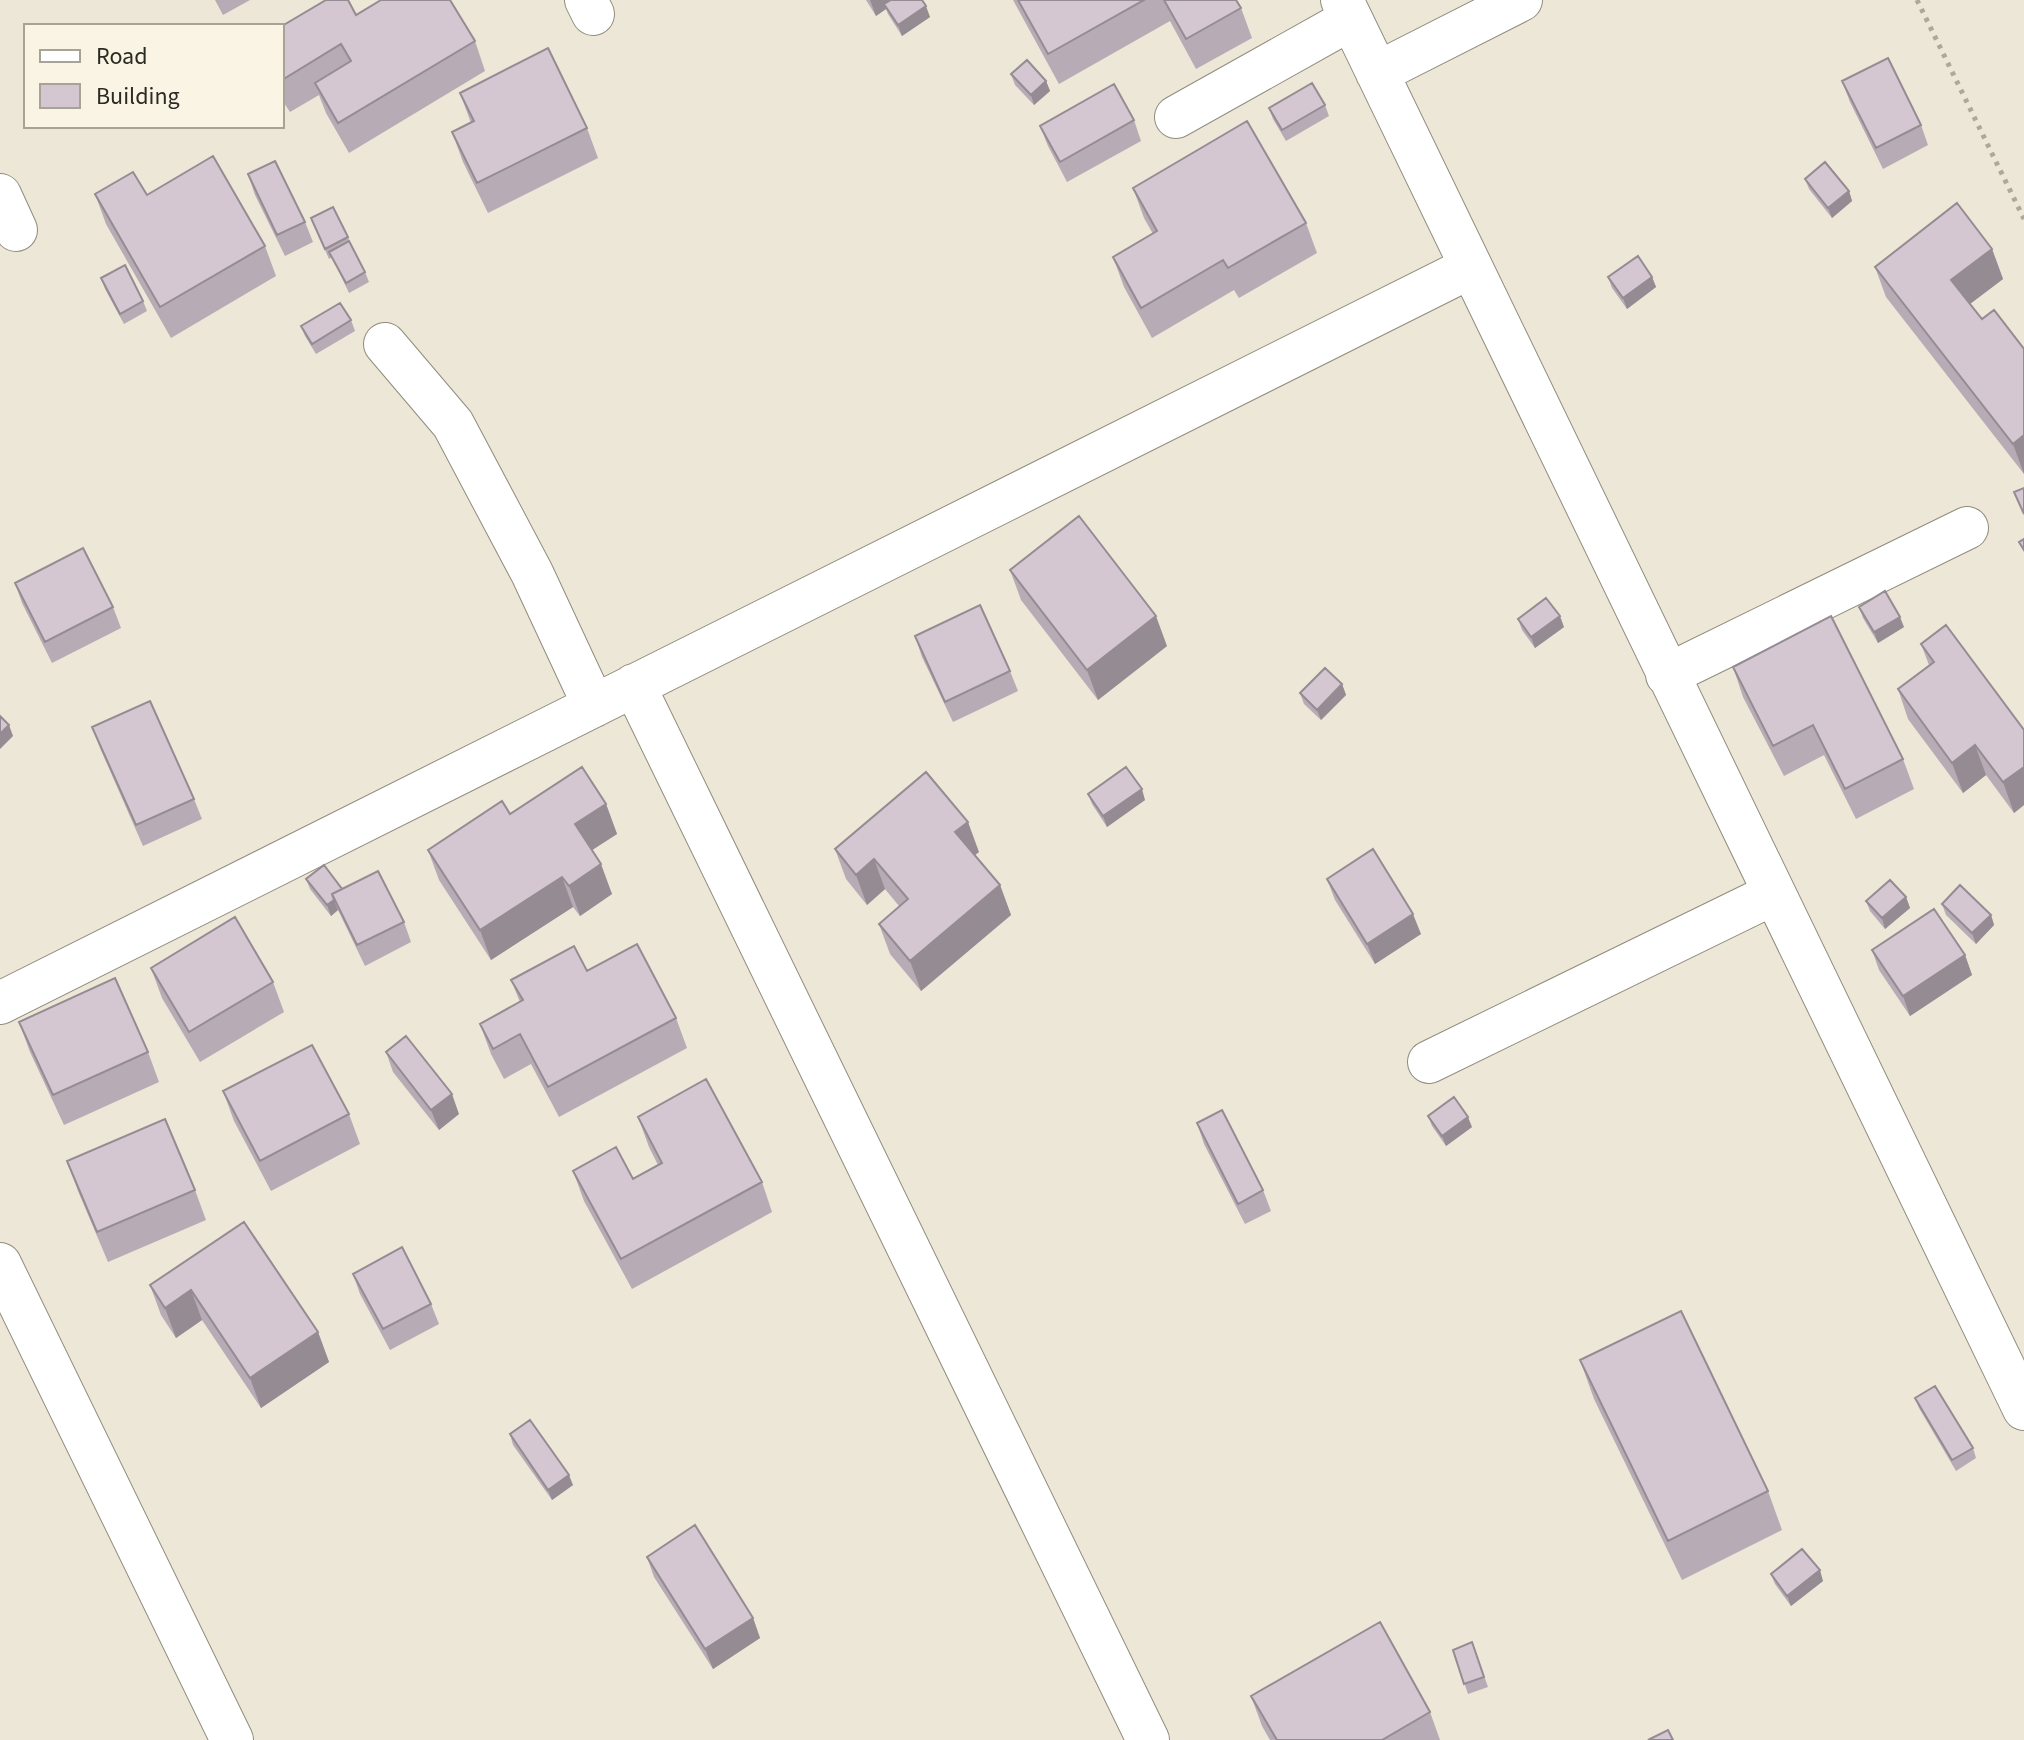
<svg xmlns="http://www.w3.org/2000/svg" width="2024" height="1740" font-family="'Source Sans 3',sans-serif">
<style>
.lines{fill:none;stroke-linecap:round;stroke-linejoin:round}
.minor-casing{stroke:#918c7d;stroke-width:44}
.path{stroke:#aca89a;stroke-width:5;stroke-dasharray:4 6;stroke-linecap:butt}
.minor{stroke:#fff;stroke-width:42}
.wall{fill:#b7abb5}
.shaded-wall{fill:#958b93}
.building{fill:#d5c7d2;stroke:#958b93;stroke-width:2}
</style>
<rect width="100%" height="100%" fill="#ece7d6"/>
<g class="lines">
<!-- minor casing -->
<g class="minor-casing">
<path id="minor" d="M586,0L593,14
M1342,0L2024,1409
M1377,73L1521,0
M1176,117L1351,19
M0,195L16,230
M385,344L453,424L532,573L594,706
M1667,675L1967,528
M634,685L1148,1740
M0,1003L1469,268
M1429,1062L1773,894
M0,1264L232,1740"/>
</g>
<!-- path -->
<path class="path" d="M1917,0L2024,219"/>
<!-- minor -->
<use href="#minor" class="minor"/>
</g>
<!-- wall -->
<path class="wall" d="M215,0H250L223,15Z
M866,0H922L930,17L902,36L888,14L886,9L876,16Z
M1013,0H1236L1241,8L1252,38L1196,69L1170,21L1059,84Z
M356,15L475,41L485,71L349,153L326,113L319,95L290,112L282,100V26Z
M1011,74L1046,81L1050,91L1034,105L1015,85Z
M1842,81L1921,125L1928,145L1883,169L1850,102Z
M460,93L587,128L598,158L488,213L463,162L452,132L471,123Z
M1325,105L1329,116L1286,141L1273,119L1269,108Z
M1134,120L1141,141L1067,182L1048,146L1040,126Z
M248,174L305,222L313,242L285,256L255,195Z
M1805,179L1849,191L1852,201L1832,218L1809,189Z
M1133,188L1306,223L1317,253L1239,298L1234,290L1152,338L1124,287L1113,257L1153,234L1144,218Z
M95,194L147,195L265,246L276,276L171,338L106,224Z
M333,207L365,272L369,282L349,293L332,257L329,259L311,218Z
M1992,249L2003,279L1970,304L1982,319L2024,349V474L1886,297L1875,267Z
M1608,277H1652L1656,287L1627,309L1612,288Z
M101,278L143,301L147,311L124,324L105,289Z
M351,320L355,331L316,354L305,336L301,326Z
M1010,570L1167,646L1098,700L1021,600Z
M15,583L113,607L121,628L52,663L22,603Z
M1859,607L1904,627L1878,643L1863,618Z
M1518,619L1564,627L1535,648L1522,630Z
M915,636L1010,671L1018,691L953,722L922,657Z
M1921,644L2024,730V805L2014,813L1986,775L1963,793L1908,719L1898,689L1929,665Z
M1733,667L1903,759L1914,789L1856,819L1824,755L1784,776L1743,697Z
M1342,684L1346,695L1321,720L1304,704L1300,693Z
M92,727L194,799L202,819L143,846L100,748Z
M1088,794L1145,800L1107,827L1092,804Z
M606,804L617,834L592,850L612,894L580,916L573,907L491,960L439,880L428,850L510,814Z
M835,849L979,852L975,855L1000,885L1011,915L921,991L890,954L879,924L899,906L885,889L867,905L846,879Z
M306,879L342,889L404,922L411,942L365,966L338,910L331,916L310,889Z
M1327,879L1421,934L1375,964L1335,900Z
M1906,897L1910,908L1885,929L1870,911L1866,901Z
M1942,904L1991,915L1994,925L1976,944L1946,915Z
M1872,950L1965,955L1972,975L1910,1016L1879,970Z
M151,968L273,982L284,1012L200,1062L162,998Z
M587,971L676,1018L687,1048L559,1117L531,1064L504,1079L491,1054L480,1024L520,1002L511,980Z
M19,1022L148,1052L159,1082L64,1125L30,1052Z
M386,1052L459,1114L439,1130L393,1072Z
M223,1091L349,1114L360,1144L271,1191L234,1121Z
M1428,1116L1472,1127L1446,1146L1432,1126Z
M638,1117L762,1182L772,1212L632,1289L584,1201L573,1171L633,1179L658,1165L649,1147Z
M1197,1123L1263,1190L1271,1211L1245,1224L1204,1144Z
M67,1161L195,1190L206,1220L108,1262L78,1191Z
M244,1222L318,1332L329,1362L261,1408L202,1320L176,1338L161,1315L150,1285Z
M353,1274L431,1304L439,1324L390,1350L360,1294Z
M1580,1360L1768,1491L1782,1530L1682,1580L1594,1399Z
M1915,1398L1973,1448L1976,1458L1956,1471L1919,1408Z
M510,1434L573,1485L552,1500L513,1445Z
M647,1557L753,1618L760,1638L713,1669L654,1577Z
M1771,1574L1823,1581L1791,1606L1775,1584Z
M1472,1642L1488,1687L1468,1694L1453,1650Z
M1251,1696L1430,1712L1440,1740H1270L1262,1726Z"/>
<!-- shaded-wall -->
<path class="shaded-wall" d="M870,0H901L884,4L886,9L876,16Z
M926,6L930,17L902,36L898,25Z
M1046,81L1050,91L1034,105L1031,95Z
M1849,191L1852,201L1832,218L1828,208Z
M1992,249L2003,279L1962,310L1951,280Z
M1652,277L1656,287L1627,309L1623,298Z
M2024,435V474L2013,444Z
M1156,616L1167,646L1098,700L1087,670Z
M1560,616L1564,627L1535,648L1531,637Z
M1900,617L1904,627L1878,643L1874,632Z
M1342,684L1346,695L1321,720L1317,710Z
M9,725L13,736L0,749V734Z
M1975,745L1986,775L1963,793L1952,763Z
M2024,767V805L2014,813L2003,782Z
M1142,789L1145,800L1107,827L1103,816Z
M606,804L617,834L586,854L575,824Z
M968,822L979,852L966,862L955,832Z
M874,859L885,889L867,905L856,875Z
M601,864L612,894L580,916L569,886Z
M562,877L573,907L491,960L480,930Z
M1000,885L1011,915L921,991L910,961Z
M1906,897L1910,908L1885,929L1882,918Z
M334,900L338,910L331,916L327,905Z
M1413,914L1421,934L1375,964L1367,944Z
M1991,915L1994,925L1976,944L1972,933Z
M1965,955L1972,975L1910,1016L1903,996Z
M452,1094L459,1114L439,1130L431,1110Z
M1468,1117L1472,1127L1446,1146L1442,1136Z
M191,1290L202,1320L176,1338L165,1308Z
M318,1332L329,1362L261,1408L250,1378Z
M569,1475L573,1485L552,1500L548,1490Z
M1820,1570L1823,1581L1791,1606L1787,1596Z
M753,1618L760,1638L713,1669L705,1649Z"/>
<!-- building -->
<path class="building" d="M326,0H348L356,15L381,0H450L475,41L338,123L315,83L351,61L341,44L282,80V26Z
M891,0H922L926,6L898,25L884,4Z
M1018,0H1144L1048,54Z
M1164,0H1236L1241,8L1186,39Z
M548,48L587,128L477,183L452,132L474,121L460,93Z
M1888,58L1921,125L1876,148L1842,81Z
M1027,60L1046,81L1031,95L1011,74Z
M1312,83L1325,105L1282,130L1269,108Z
M1114,84L1134,120L1060,162L1040,126Z
M1247,121L1306,223L1228,268L1223,260L1141,308L1113,257L1157,231L1133,188Z
M213,156L265,246L160,307L95,194L133,172L147,195Z
M275,161L305,222L277,235L248,174Z
M1825,162L1849,191L1828,208L1805,179Z
M1957,203L1992,249L1951,280L1982,319L1994,310L2024,349V435L2013,444L1875,267Z
M333,207L348,237L325,249L311,218Z
M349,241L365,272L346,283L329,252Z
M1638,256L1652,277L1623,298L1608,277Z
M125,265L143,301L120,314L101,278Z
M340,303L351,320L312,344L301,326Z
M2024,488V514L2014,492Z
M1079,516L1156,616L1087,670L1010,570Z
M2024,539V550L2019,542Z
M83,548L113,607L45,642L15,583Z
M1885,591L1900,617L1874,632L1859,607Z
M1546,598L1560,616L1531,637L1518,619Z
M980,605L1010,671L945,702L915,636Z
M1831,616L1903,759L1845,789L1813,725L1773,746L1733,667Z
M1946,625L2024,730V767L2003,782L1975,745L1952,763L1898,689L1934,662L1921,644Z
M1325,668L1342,684L1317,710L1300,693Z
M150,701L194,799L136,825L92,727Z
M0,716L9,725L0,734Z
M582,767L606,804L575,824L601,864L569,886L562,877L480,930L428,850L502,801L510,814Z
M1126,767L1142,789L1103,816L1088,794Z
M926,772L968,822L955,832L1000,885L910,961L879,924L908,899L874,859L856,875L835,849Z
M1373,849L1413,914L1367,944L1327,879Z
M324,865L342,889L332,894L334,900L327,905L306,879Z
M378,871L404,922L357,945L332,894Z
M1890,880L1906,897L1882,918L1866,901Z
M1960,885L1991,915L1972,933L1942,904Z
M1934,909L1965,955L1903,996L1872,950Z
M235,917L273,982L189,1032L151,968Z
M637,944L676,1018L548,1087L520,1034L493,1049L480,1024L523,1000L511,980L574,946L587,971Z
M115,978L148,1052L53,1095L19,1022Z
M406,1036L452,1094L431,1110L386,1052Z
M312,1045L349,1114L260,1161L223,1091Z
M706,1079L762,1182L621,1259L573,1171L616,1147L633,1179L662,1163L638,1117Z
M1454,1097L1468,1117L1442,1136L1428,1116Z
M1222,1110L1263,1190L1238,1204L1197,1123Z
M165,1119L195,1190L97,1232L67,1161Z
M244,1222L318,1332L250,1378L191,1290L165,1308L150,1285Z
M402,1247L431,1304L383,1329L353,1274Z
M1681,1311L1768,1491L1668,1541L1580,1360Z
M1935,1386L1973,1448L1952,1460L1915,1398Z
M530,1420L569,1475L548,1490L510,1434Z
M695,1525L753,1618L705,1649L647,1557Z
M1802,1549L1820,1570L1787,1596L1771,1574Z
M1380,1622L1430,1712L1382,1740H1277L1251,1696Z
M1472,1642L1484,1677L1464,1684L1453,1650Z
M1668,1730L1673,1740H1648Z"/>
<!-- legend -->
<rect x="24" y="24" width="260" height="104" fill="#f9f4e3" stroke="#a7a397" stroke-width="2"/>
<rect x="40" y="50" width="40" height="12" fill="#ffffff" stroke="#a7a397" stroke-width="2"/>
<text x="96" y="64" font-size="24" fill="#2c2a24">Road</text>
<rect x="40" y="84" width="40" height="24" fill="#d5c7d2" stroke="#a7a397" stroke-width="2"/>
<text x="96" y="104" font-size="24" fill="#2c2a24">Building</text>
</svg>
